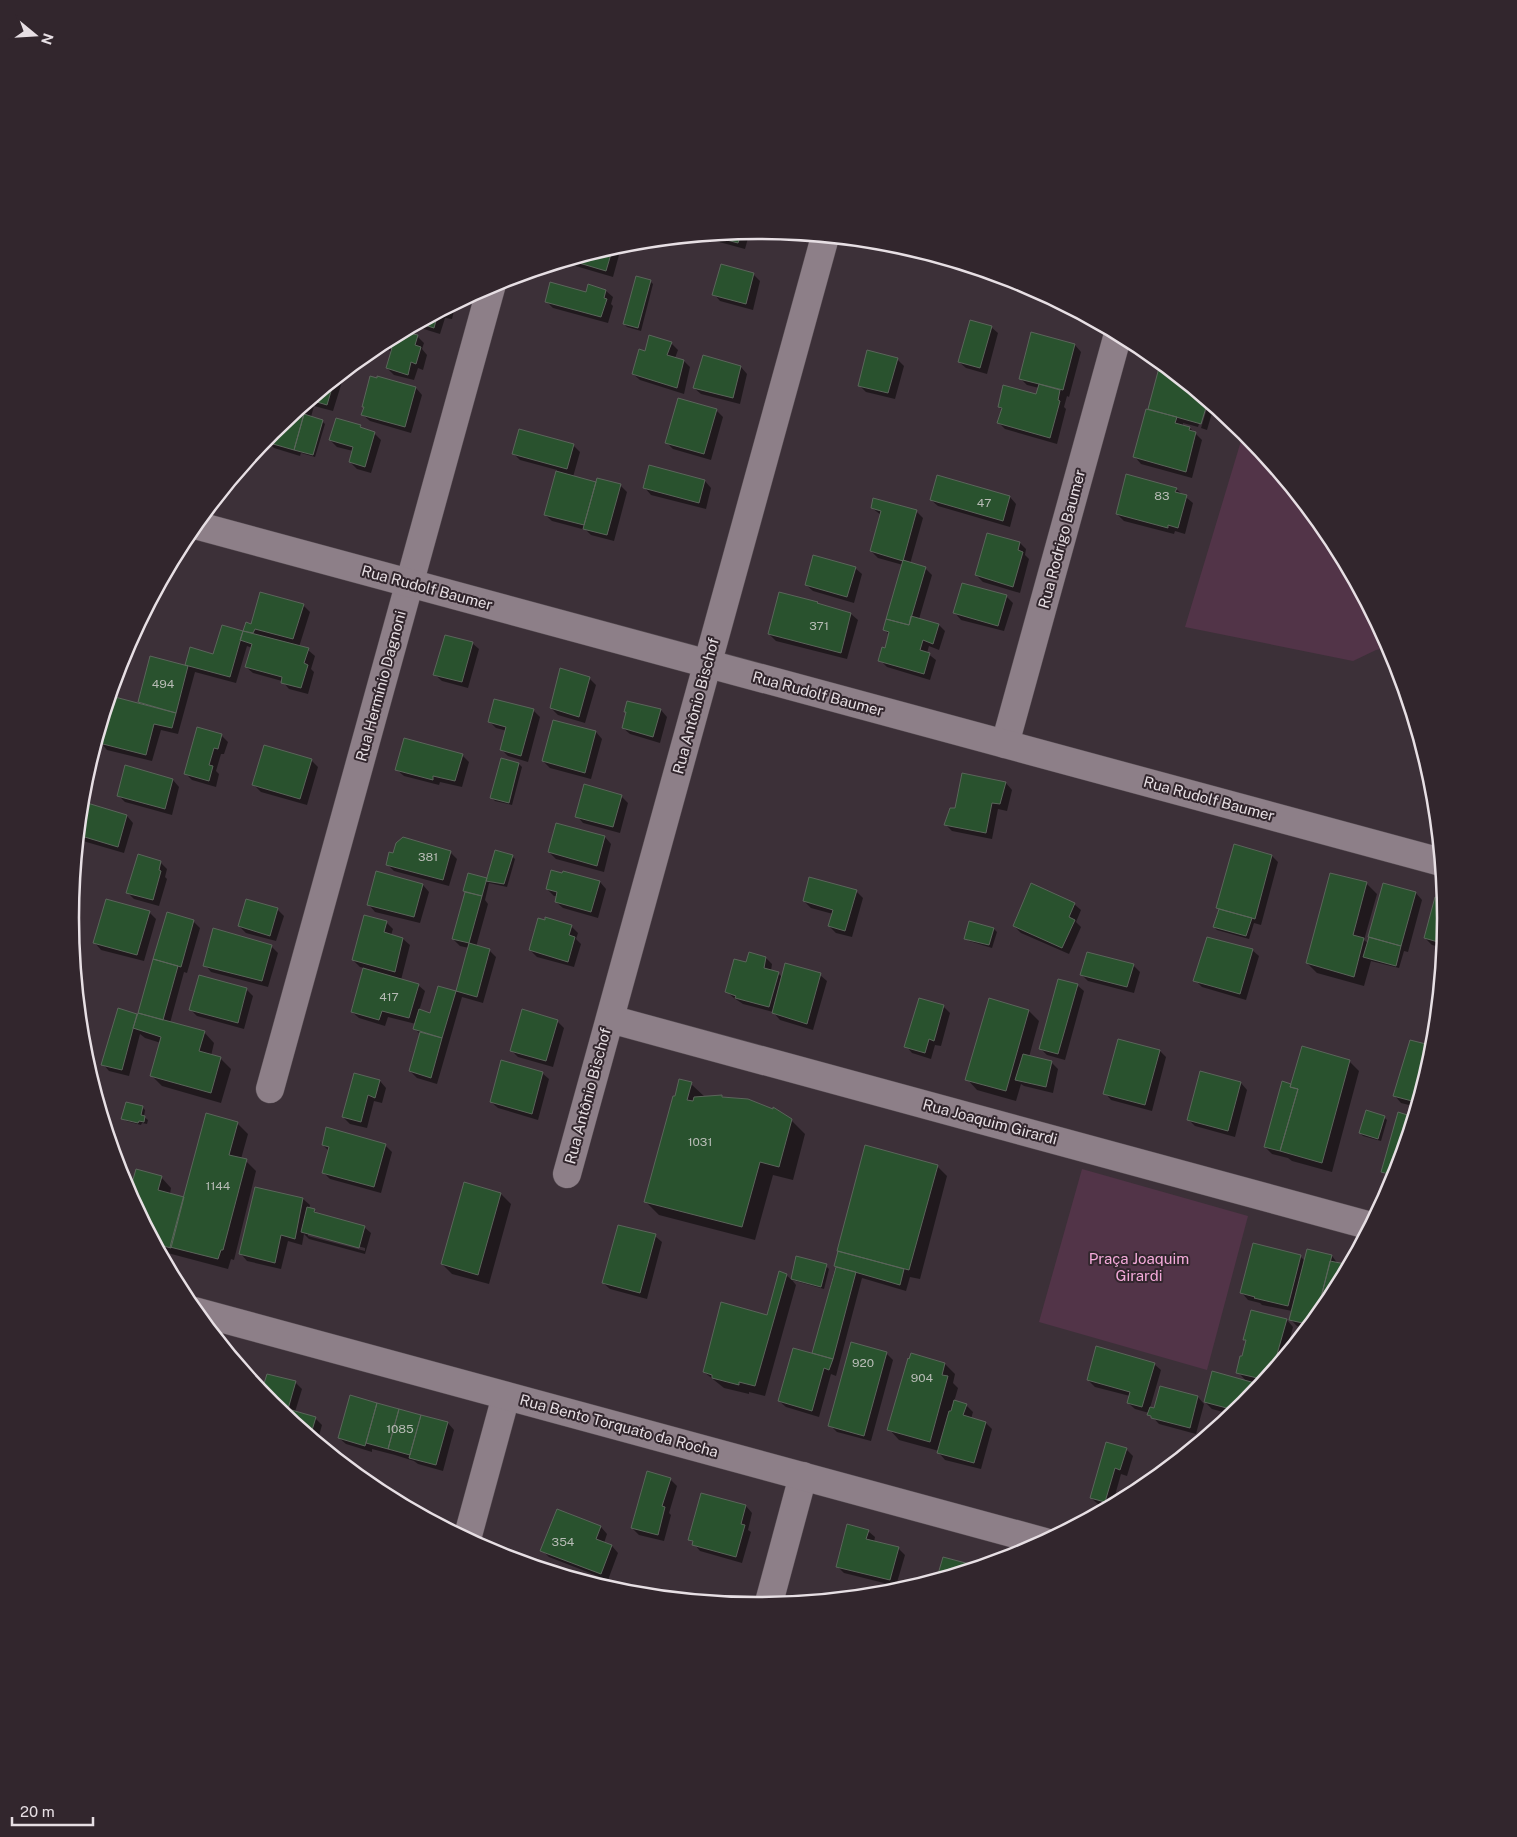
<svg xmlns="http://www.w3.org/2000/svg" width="1517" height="1837" font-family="'Public Sans',sans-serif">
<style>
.green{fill:#523448}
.shadow{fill:#0007;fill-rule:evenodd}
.building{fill:#29522e;stroke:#5b655b}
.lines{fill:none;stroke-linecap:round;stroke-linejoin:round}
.street-casing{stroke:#564c52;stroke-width:29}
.secondary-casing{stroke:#564c52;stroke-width:29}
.street{stroke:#8d7f88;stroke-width:28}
.secondary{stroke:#8d7f88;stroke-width:28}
.labels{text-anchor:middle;stroke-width:4;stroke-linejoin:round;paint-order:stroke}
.number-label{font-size:12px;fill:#b8bcb6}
.street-label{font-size:15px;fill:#e7dfe4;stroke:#32262d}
.park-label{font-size:15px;fill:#f4aada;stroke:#32262d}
.rim{fill:none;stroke:#e7dfe4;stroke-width:2.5}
</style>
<rect width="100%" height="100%" fill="#3c3038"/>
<!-- green -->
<path class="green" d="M1244,431L1331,536L1390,647L1376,650L1353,661L1185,627Z
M1082,1169L1248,1216L1207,1370L1039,1322Z"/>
<!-- shadow -->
<path class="shadow" d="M750,231L745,249L697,236Z
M622,244L613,277L562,262Z
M753,274L760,281L753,310L720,301L714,294Z
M650,281L653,284L641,331L627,327L624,324Z
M606,291L613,297L611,304L613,306L608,323L553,308L546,301Z
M456,303L452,319L445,318L440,334L414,326Z
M991,327L998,333L987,374L966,368L959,362Z
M401,332L417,336L424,343L422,349L427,355L423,370L418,368L414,380L394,375L387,368L392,353L385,346L386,341L388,342L389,339Z
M1032,334L1075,345L1081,352L1069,397L1067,396L1064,407L1066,409L1057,444L1005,429L999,423L1002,410L999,407L1037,395L1039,388L1027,385L1021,379Z
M671,343L678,350L675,358L684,361L690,367L684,394L640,380L633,374L646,352Z
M371,350L368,361L361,359Z
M703,356L741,367L747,374L740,404L701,394L694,388Z
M897,359L904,366L895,399L866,392L859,385Z
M1161,365L1166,367L1207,400L1198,427L1183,423V426L1190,428L1202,440L1192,478L1141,464L1135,457Z
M345,372L333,411L314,406L311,417L322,421L325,424L315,457L301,453L300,456L274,448L267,441L272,431Z
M379,378L416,388L422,395L411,433L370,421L363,415L365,408L363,406Z
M1209,402L1214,406L1207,430L1201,428Z
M716,410L723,417L711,460L673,449L666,442Z
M360,426L364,430L374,433L381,440L371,473L357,469L350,462L353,451L337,447L330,440Z
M573,445L580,452L573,477L597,483L621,486L627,492L614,541L591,535L586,530L552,521L545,515L557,470L520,460L513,453Z
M650,466L705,481L711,488L706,509L651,495L645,488Z
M938,476L1010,497L1016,504L1010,527L938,506L931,500Z
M1176,489L1193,503L1185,534L1175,531L1174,534L1124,521L1117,514Z
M872,508L916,511L923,518L910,564L925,568L932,575L919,619L939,625L945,631L939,650L929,646L927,653L936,660L930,680L887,667L880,660L886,650L889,635L885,630L903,565L878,558L871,551L881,515Z
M1020,543L1026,549L1025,555L1029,559L1020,593L983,582L976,575Z
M855,568L862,574L854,603L813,591L806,585Z
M1006,596L1013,603L1004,631L961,620L955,613Z
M817,603L819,605L851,614L858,620L847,659L776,641L769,634Z
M303,605L310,612L299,647L308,650L315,656L311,669L314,672L308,694L289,689L282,681L253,673L246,667L252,648L247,646L236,683L195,672L178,734L161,730L152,761L107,750L101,743L138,704L151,657L186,667L191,649L214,656L244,632L247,624L252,626Z
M472,643L479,649L468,688L442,681L435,675Z
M589,678L596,685L585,723L558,715L551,708Z
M533,710L540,717L528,762L508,756L502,750L507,731L496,728L489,721Z
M661,710L667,717L660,743L630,734L623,728L627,713L625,711Z
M554,721L596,732L602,739L591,779L550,768L543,761Z
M221,735L228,742L224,754H221L216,771L219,774L216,787L192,780L186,774Z
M462,755L469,762L462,787L440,782L439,785L404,776L397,770Z
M311,760L318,767L307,805L261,792L254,785Z
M519,764L522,767L512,805L495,801L492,798Z
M963,775L1006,783L1012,790L1007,811L998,809L992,839L952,831L946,825L956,809Z
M173,780L179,787L172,815L125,802L118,795Z
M621,796L628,803L620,833L583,823L577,816Z
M85,804L127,816L133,823L124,853L83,841L78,836L79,823Z
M605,837L611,844L604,872L556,859L549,852Z
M450,852L457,859L449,886L394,871L387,864Z
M512,856L515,859L507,887L489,883L485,900L488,904L476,947L489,950L496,957L483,1003L462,997L437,1084L417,1078L410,1071L421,1035L415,1029L416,1024L388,1017L385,1026L359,1018L352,1012L365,968L360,967L353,960L386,922L393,929L391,935L403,939L410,945L401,980L418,985L425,991L419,1011L431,1014L439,987L457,992L469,948L460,946L453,939L466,893L465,891L488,880Z
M1272,856L1278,862L1261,925L1254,923L1249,939L1217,930L1214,927L1220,910L1218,908Z
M160,862L167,869L165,877L167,879L159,906L134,899L127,892Z
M600,882L606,889L598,918L563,908L556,902L557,896H554L547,889Z
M1367,884L1377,894L1364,940L1369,944L1416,893L1422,900L1408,952L1404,951L1399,968L1371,961L1364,986L1317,973L1307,963Z
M423,885L429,892L420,923L375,912L369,905Z
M856,891L863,898L852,937L836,933L829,926L833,914L811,908L804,901Z
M1436,899L1445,901L1447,919L1444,948L1432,945L1425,938Z
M1074,904L1081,910L1076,922L1081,927L1069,954L1021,933L1014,926Z
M277,909L284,916L276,941L246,933L239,926Z
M149,912L156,919L144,961L101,950L95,943Z
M168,914L194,922L200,928L187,973L184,972L170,1023L204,1032L214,1043L211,1056L221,1059L231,1069L221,1103L162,1086L152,1076L161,1043L145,1038L140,1034L129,1076L109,1071L103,1064L118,1010L138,1016Z
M970,923L994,929L997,932L992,948L969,941L966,938Z
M571,926L578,933L576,939L581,944L574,967L537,957L530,950Z
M271,946L278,953L268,987L211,972L205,965Z
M1252,950L1259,956L1246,1000L1202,987L1195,980Z
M766,958L772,964L771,971L778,973L783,978L820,975L827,981L813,1030L780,1020L773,1012L743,1004L734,998L727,992Z
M1133,965L1140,972L1134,993L1088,981L1082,975Z
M1077,985L1084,991L1065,1060L1047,1055L1041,1049Z
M246,989L253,996L244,1029L197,1016L191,1010Z
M944,1007L950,1013L941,1046L935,1045L931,1059L912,1053L906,1046Z
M1029,1011L1039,1021L1029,1057L1051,1062L1058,1069L1053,1093L1024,1086L1021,1084L1016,1101L977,1090L967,1079Z
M557,1021L564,1028L553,1067L518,1057L511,1050Z
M1411,1041L1434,1048L1417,1107L1401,1103L1395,1096Z
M1160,1051L1166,1057L1152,1111L1111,1100L1105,1093Z
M1349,1061L1359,1071L1332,1172L1292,1161L1288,1158L1272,1154L1265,1147Z
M86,1062L92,1064L98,1070L94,1088Z
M1201,1072L1241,1083L1247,1090L1235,1137L1195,1126L1188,1119Z
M542,1073L549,1079L538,1120L498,1108L491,1102Z
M355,1074L380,1081L386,1088L382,1103L374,1101L367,1128L350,1124L343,1117Z
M691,1084L705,1097L721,1096L791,1120L805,1134L793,1180L773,1175L755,1240L659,1215L645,1201Z
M142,1107L145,1110L144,1117L148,1120L147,1124L142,1123L141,1125L126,1121L123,1118Z
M1398,1114L1414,1118L1395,1180L1389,1178L1382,1171Z
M1384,1117L1387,1120L1381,1141L1363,1136L1360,1133Z
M237,1123L248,1134L241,1159L246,1161L256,1171L234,1260L231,1259L228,1269L160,1251L128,1192L130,1184L161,1177L171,1188L170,1194L185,1199Z
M323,1145H385L392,1152L381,1193L330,1179L323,1172L329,1151Z
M937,1166L947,1176L920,1279L910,1277L906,1291L862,1278L836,1376L831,1374L819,1417L786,1407L779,1401L813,1355L839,1252Z
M118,1167L124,1173L122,1180Z
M501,1194L511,1204L489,1284L452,1274L442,1264Z
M303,1199L310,1205L309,1209L314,1210L319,1215L364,1227L371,1233L365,1254L309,1239L304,1234L302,1245L288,1241L281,1269L247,1261L241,1254ZM308,1233L365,1248V1251L308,1236Z
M655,1236L662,1242L647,1299L610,1289L603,1283Z
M1300,1256L1305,1261L1332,1256L1338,1264L1350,1266L1331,1301L1308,1329L1297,1326L1290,1319L1292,1311L1262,1305L1260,1303L1248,1300L1242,1293Z
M797,1258L826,1266L829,1269L824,1289L792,1280L796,1285L765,1396L749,1392V1394L724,1388L704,1372L768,1316L786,1275L792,1280Z
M1287,1320L1293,1327L1285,1357L1245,1406L1234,1415L1212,1409L1205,1402L1247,1382L1238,1372L1247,1342L1245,1340Z
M886,1353L893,1360L871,1441L837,1432L830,1425Z
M945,1364L955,1374L953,1383L958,1388L954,1402L966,1405L973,1412L971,1419L986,1423L992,1429L981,1469L945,1460L939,1453V1451L899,1440L889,1429Z
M1154,1364L1161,1370L1150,1408L1155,1410L1160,1388L1198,1397L1204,1404L1196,1434L1159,1424L1149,1413L1135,1409L1128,1403L1130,1396L1095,1387L1088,1380Z
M295,1382L302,1389L295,1412L315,1418L322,1425L317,1443L271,1405Z
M351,1397L448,1423L454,1430L443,1471L418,1464L414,1461L395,1455L372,1449V1452L346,1444L339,1438Z
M1126,1449L1133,1456L1127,1476L1121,1474L1112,1506L1110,1508L1098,1504L1091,1498Z
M670,1479L677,1486L669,1513L671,1515L664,1541L639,1535L632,1528Z
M702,1494L746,1506L752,1513L748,1530L751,1532L742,1563L700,1551L690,1539Z
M557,1510L601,1527L607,1534L604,1543L612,1546L618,1553L608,1580L549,1557L542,1550Z
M868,1531L875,1537L874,1542L898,1548L905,1555L896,1586L844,1573L837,1566Z"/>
<!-- building -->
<path class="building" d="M742,232L738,243L708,235Z
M613,247L606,271L569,260Z
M721,264L754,273L746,304L712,295Z
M636,276L651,280L638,328L623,324Z
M550,282L586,292L588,284L606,290L604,298L607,299L601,317L545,302Z
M438,313L434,328L418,323Z
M970,320L992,326L980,368L958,362Z
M403,332L418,335L415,345L421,347L416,364L411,362L408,375L386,368L392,348L383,346L384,342Z
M1031,332L1075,344L1063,390L1019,379Z
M649,335L672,342L667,355L684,360L677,388L632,374L639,349L645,351Z
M867,350L898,358L888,393L858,386Z
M703,355L741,366L733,398L693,388Z
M1160,364L1164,365L1208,401L1201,424L1148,409Z
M370,376L377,378V376L416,387L405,427L361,415L364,407H362Z
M334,381L327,405L310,400Z
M1039,384L1060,390L1058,400L1060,401L1050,438L997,423L1002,408L998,407L1003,385L1036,394Z
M678,398L717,409L704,454L665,443Z
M307,403L294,450L266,442L272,431Z
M1146,409L1177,417L1175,423L1190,427L1189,430L1196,432L1186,472L1133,457Z
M304,414L323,420L313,455L294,450Z
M336,418L361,425L360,427L375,432L365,467L349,462L353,447L329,440Z
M519,429L574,444L567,469L512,454Z
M649,465L705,480L699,503L643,488Z
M556,471L596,482L584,525L544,515Z
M1126,474L1177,488L1175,492L1187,495L1178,528L1168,525V528L1116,514Z
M937,475L1010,496L1003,521L930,500Z
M597,478L621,484L607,535L583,529Z
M873,498L917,510L903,561L870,551L881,511L871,508Z
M987,533L1020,542L1018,550L1023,552L1013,587L975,575Z
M813,555L856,567L847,597L805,585Z
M903,560L926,567L909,625L886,619Z
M962,583L1007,595L998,626L953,613Z
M260,592L304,604L293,639L255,629L253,633L243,631L246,622L251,624Z
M779,592L818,602L817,603L851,613L841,653L768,634Z
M911,616L939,624L933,644L923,640L920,650L930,653L924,674L878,661L882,647L885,648L889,632L883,630L886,619L909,625Z
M222,625L243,631L230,677L185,665L190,647L213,654Z
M243,631L309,648L304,663L308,665L301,688L281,683L282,677L245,667L252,644L240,640Z
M445,635L473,642L462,682L433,675Z
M150,656L188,666L176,713L138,702Z
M560,668L590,677L579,717L550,708Z
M111,696L176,713L172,728L154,724L146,755L99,743Z
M494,699L534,709L521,756L500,750L506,727L488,722Z
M627,701L661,709L653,737L622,728L626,712H624Z
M553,720L596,731L585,773L542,761Z
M197,727L222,734L218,749L214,748L209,765L213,766L209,781L184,774Z
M404,738L463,754L455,781L433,776V780L395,770Z
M264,745L312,759L300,799L252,785Z
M501,758L519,763L509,803L490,798Z
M125,765L173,779L165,809L117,796Z
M962,773L1006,782L1000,804L992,803L986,833L944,825L950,808H955Z
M584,784L622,795L613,827L575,817Z
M84,802L127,815L118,847L78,835L80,816Z
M556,823L605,836L597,866L548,852Z
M403,837L451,851L443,880L386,865L389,852L393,853L396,843Z
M1234,844L1272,855L1255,919L1216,908Z
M495,850L513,855L504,884L486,881Z
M138,854L161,861L159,870L161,871L153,900L126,893Z
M551,870L562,873L563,871L600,881L591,912L555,902L557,892L546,889Z
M376,871L423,884L414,917L367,905Z
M468,873L487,878L482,896L463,891Z
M1330,873L1367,882L1353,935L1364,938L1354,977L1306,963Z
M809,877L857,890L845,931L828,926L833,910L803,901Z
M1031,883L1075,903L1069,917L1075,920L1062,948L1013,926Z
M1383,883L1416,892L1401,946L1368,937Z
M465,892L482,896L469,943L452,939Z
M1435,897L1445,900L1447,919L1445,944L1424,938Z
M106,899L150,911L137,955L93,943Z
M246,899L278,908L270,936L238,926Z
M1219,909L1252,918L1246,936L1213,927Z
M167,912L194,920L181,967L153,959Z
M364,915L387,921L384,932L403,938L395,972L352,960Z
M545,917L572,925L569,935L575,937L568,962L529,950L538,918L545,920Z
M969,921L994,928L989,945L964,939Z
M213,928L272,945L262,981L203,966Z
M1207,937L1253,949L1240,994L1193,981Z
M1369,937L1401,946L1396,966L1363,957Z
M469,943L490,949L477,997L456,991Z
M749,952L766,957L764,968L779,972L769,1007L735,998L736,996L725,992L734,959L746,962Z
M1087,952L1134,964L1127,987L1080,975Z
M153,959L178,966L163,1020L138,1013Z
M785,963L821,973L807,1024L772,1013Z
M363,968L419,984L409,1018L382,1011L379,1020L351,1012Z
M199,975L247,988L238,1023L189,1010Z
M1058,979L1078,984L1058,1054L1039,1049Z
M438,986L456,991L442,1038L413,1029L419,1009L430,1013Z
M919,998L944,1005L934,1041L929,1039L925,1053L904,1047Z
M989,998L1029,1010L1006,1091L965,1080Z
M118,1008L137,1014L122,1070L101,1065Z
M522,1009L558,1020L546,1061L510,1051Z
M138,1013L205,1031L199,1051L221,1057L211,1093L150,1076L161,1037L133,1028Z
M420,1032L442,1038L431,1078L409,1071Z
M1118,1039L1160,1050L1145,1105L1103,1094Z
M1410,1040L1434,1046L1426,1079L1419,1077L1412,1101L1393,1096Z
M1302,1046L1350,1060L1322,1163L1280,1151L1298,1089L1290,1087Z
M1023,1054L1052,1061L1046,1087L1015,1080Z
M501,1060L543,1072L532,1114L490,1102Z
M1200,1071L1241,1082L1228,1131L1187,1120Z
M354,1073L380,1080L375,1098L368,1095L361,1122L342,1117Z
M679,1079L692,1082L687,1100L693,1101L694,1097L722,1095V1097L748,1099L773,1109V1107L792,1119L779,1167L760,1162L742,1227L644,1202L673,1096H675Z
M1282,1081L1291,1084L1290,1087L1298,1089L1280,1151L1264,1147Z
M126,1102L143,1106L141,1115L145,1116L144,1122L139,1121L138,1123L121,1119Z
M1366,1110L1385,1116L1378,1139L1359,1133Z
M1398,1112L1414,1117L1396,1176L1381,1172Z
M206,1113L238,1122L229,1155L247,1159L223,1250H221L218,1259L170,1247Z
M326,1127L386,1144L374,1187L322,1173L329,1147L322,1145Z
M865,1145L938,1165L909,1270L837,1251Z
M136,1169L162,1176L158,1190L184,1197L171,1248L156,1244L127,1190L129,1183H132Z
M464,1182L501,1193L478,1275L441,1264Z
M255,1187L303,1198L295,1239L281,1235L275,1263L239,1254Z
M307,1207L315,1209L314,1212L365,1226L359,1248L301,1232Z
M618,1225L656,1234L640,1293L602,1283Z
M1253,1243L1301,1255L1288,1306L1254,1298L1255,1297L1240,1293Z
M1307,1249L1332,1255L1315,1320L1312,1325L1289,1320Z
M838,1251L904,1269L900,1285L834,1266Z
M796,1256L827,1264L821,1287L791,1279Z
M1330,1261L1350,1265L1331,1301L1324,1310L1319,1306Z
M836,1267L856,1272L833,1359L812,1353Z
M779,1271L787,1274L755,1386L739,1382V1385L712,1378V1375L703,1372L721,1302L767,1315Z
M1251,1310L1287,1319L1272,1372L1266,1380L1236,1373L1240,1356H1242L1246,1340H1243Z
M851,1342L887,1352L864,1436L828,1426Z
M1096,1346L1155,1363L1142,1407L1127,1403L1130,1392L1087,1380Z
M793,1348L833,1359L829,1370L824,1368L812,1411L778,1401Z
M911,1353L945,1363L942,1375L948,1376L930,1442L887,1430L908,1358L909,1359Z
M1212,1371L1262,1385L1245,1406L1238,1411L1204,1402Z
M267,1374L296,1381L288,1409L316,1417L310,1437L271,1405L261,1393Z
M1160,1386L1198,1396L1190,1428L1151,1418V1416L1147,1415L1150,1407L1154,1408Z
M350,1395L377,1403L365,1446L338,1438Z
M954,1400L967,1404L963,1415L986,1422L974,1463L937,1453L949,1411H951Z
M377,1403L399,1409L388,1449L366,1443Z
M399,1409L421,1415L410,1455L388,1449Z
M421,1415L448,1422L436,1465L409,1458Z
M1106,1442L1127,1448L1120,1470L1115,1468L1105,1502L1090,1498Z
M647,1471L671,1478L662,1506L665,1507L658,1535L631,1528Z
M701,1493L746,1505L741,1524L745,1525L736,1557L692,1545L693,1541L688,1540Z
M557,1509L601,1526L596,1539L612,1545L601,1574L540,1551Z
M847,1524L869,1530L866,1539L899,1547L890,1580L836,1567Z
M943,1557L981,1567L936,1581Z"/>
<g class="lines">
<!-- street casing -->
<g class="street-casing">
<path id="street" d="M1005,744L1118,334
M610,1019L1371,1226
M270,1089L492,284
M567,1174L825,237
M467,1539L506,1396
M768,1606L803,1476"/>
</g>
<!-- secondary casing -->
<g class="secondary-casing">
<path id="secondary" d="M195,525L1441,862
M194,1311L1045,1542"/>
</g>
<!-- street -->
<use href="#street" class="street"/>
<!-- secondary -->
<use href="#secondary" class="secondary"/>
</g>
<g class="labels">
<!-- number labels -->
<g class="number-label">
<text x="1162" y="500">83</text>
<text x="984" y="507">47</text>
<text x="819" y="630">371</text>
<text x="163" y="688">494</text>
<text x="428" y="861">381</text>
<text x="389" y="1001">417</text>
<text x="700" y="1146">1031</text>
<text x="218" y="1190">1144</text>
<text x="863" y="1367">920</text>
<text x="922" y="1382">904</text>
<text x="400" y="1433">1085</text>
<text x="563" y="1546">354</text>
</g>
<!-- street labels -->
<g class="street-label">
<text transform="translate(1062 539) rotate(-75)" y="5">Rua Rodrigo Baumer</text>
<text transform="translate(427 588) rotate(15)" y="5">Rua Rudolf Baumer</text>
<text transform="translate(381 686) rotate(-75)" y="5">Rua Hermínio Dagnoni</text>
<text transform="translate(818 694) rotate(15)" y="5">Rua Rudolf Baumer</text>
<text transform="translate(696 706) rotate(-75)" y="5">Rua Antônio Bischof</text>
<text transform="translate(1209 799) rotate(15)" y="5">Rua Rudolf Baumer</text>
<text transform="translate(588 1096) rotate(-75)" y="5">Rua Antônio Bischof</text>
<text transform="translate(990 1122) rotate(15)" y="5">Rua Joaquim Girardi</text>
<text transform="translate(619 1426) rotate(15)" y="5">Rua Bento Torquato da Rocha</text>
</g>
<!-- park labels -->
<g class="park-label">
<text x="1139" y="1264">Praça Joaquim<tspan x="1139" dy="17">Girardi</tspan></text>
</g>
</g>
<!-- crop -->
<path d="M0 0H1517V1837H0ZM79 918a679 679 0 1 1 1358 0a679 679 0 1 1-1358 0Z" fill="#32262d" fill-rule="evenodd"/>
<path class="rim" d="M79 918a679 679 0 1 1 1358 0a679 679 0 1 1-1358 0Z"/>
<!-- north arrow -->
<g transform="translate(35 35) rotate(108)" stroke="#32262d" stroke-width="4" paint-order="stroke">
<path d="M0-4L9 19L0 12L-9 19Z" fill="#e7dfe4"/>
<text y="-8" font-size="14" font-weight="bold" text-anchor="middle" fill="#e7dfe4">N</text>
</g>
<!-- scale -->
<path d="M12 1817v8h81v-8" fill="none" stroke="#e7dfe4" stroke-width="2.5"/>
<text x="20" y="1817" font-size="15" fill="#e7dfe4" stroke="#32262d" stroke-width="4" paint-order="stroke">20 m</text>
</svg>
